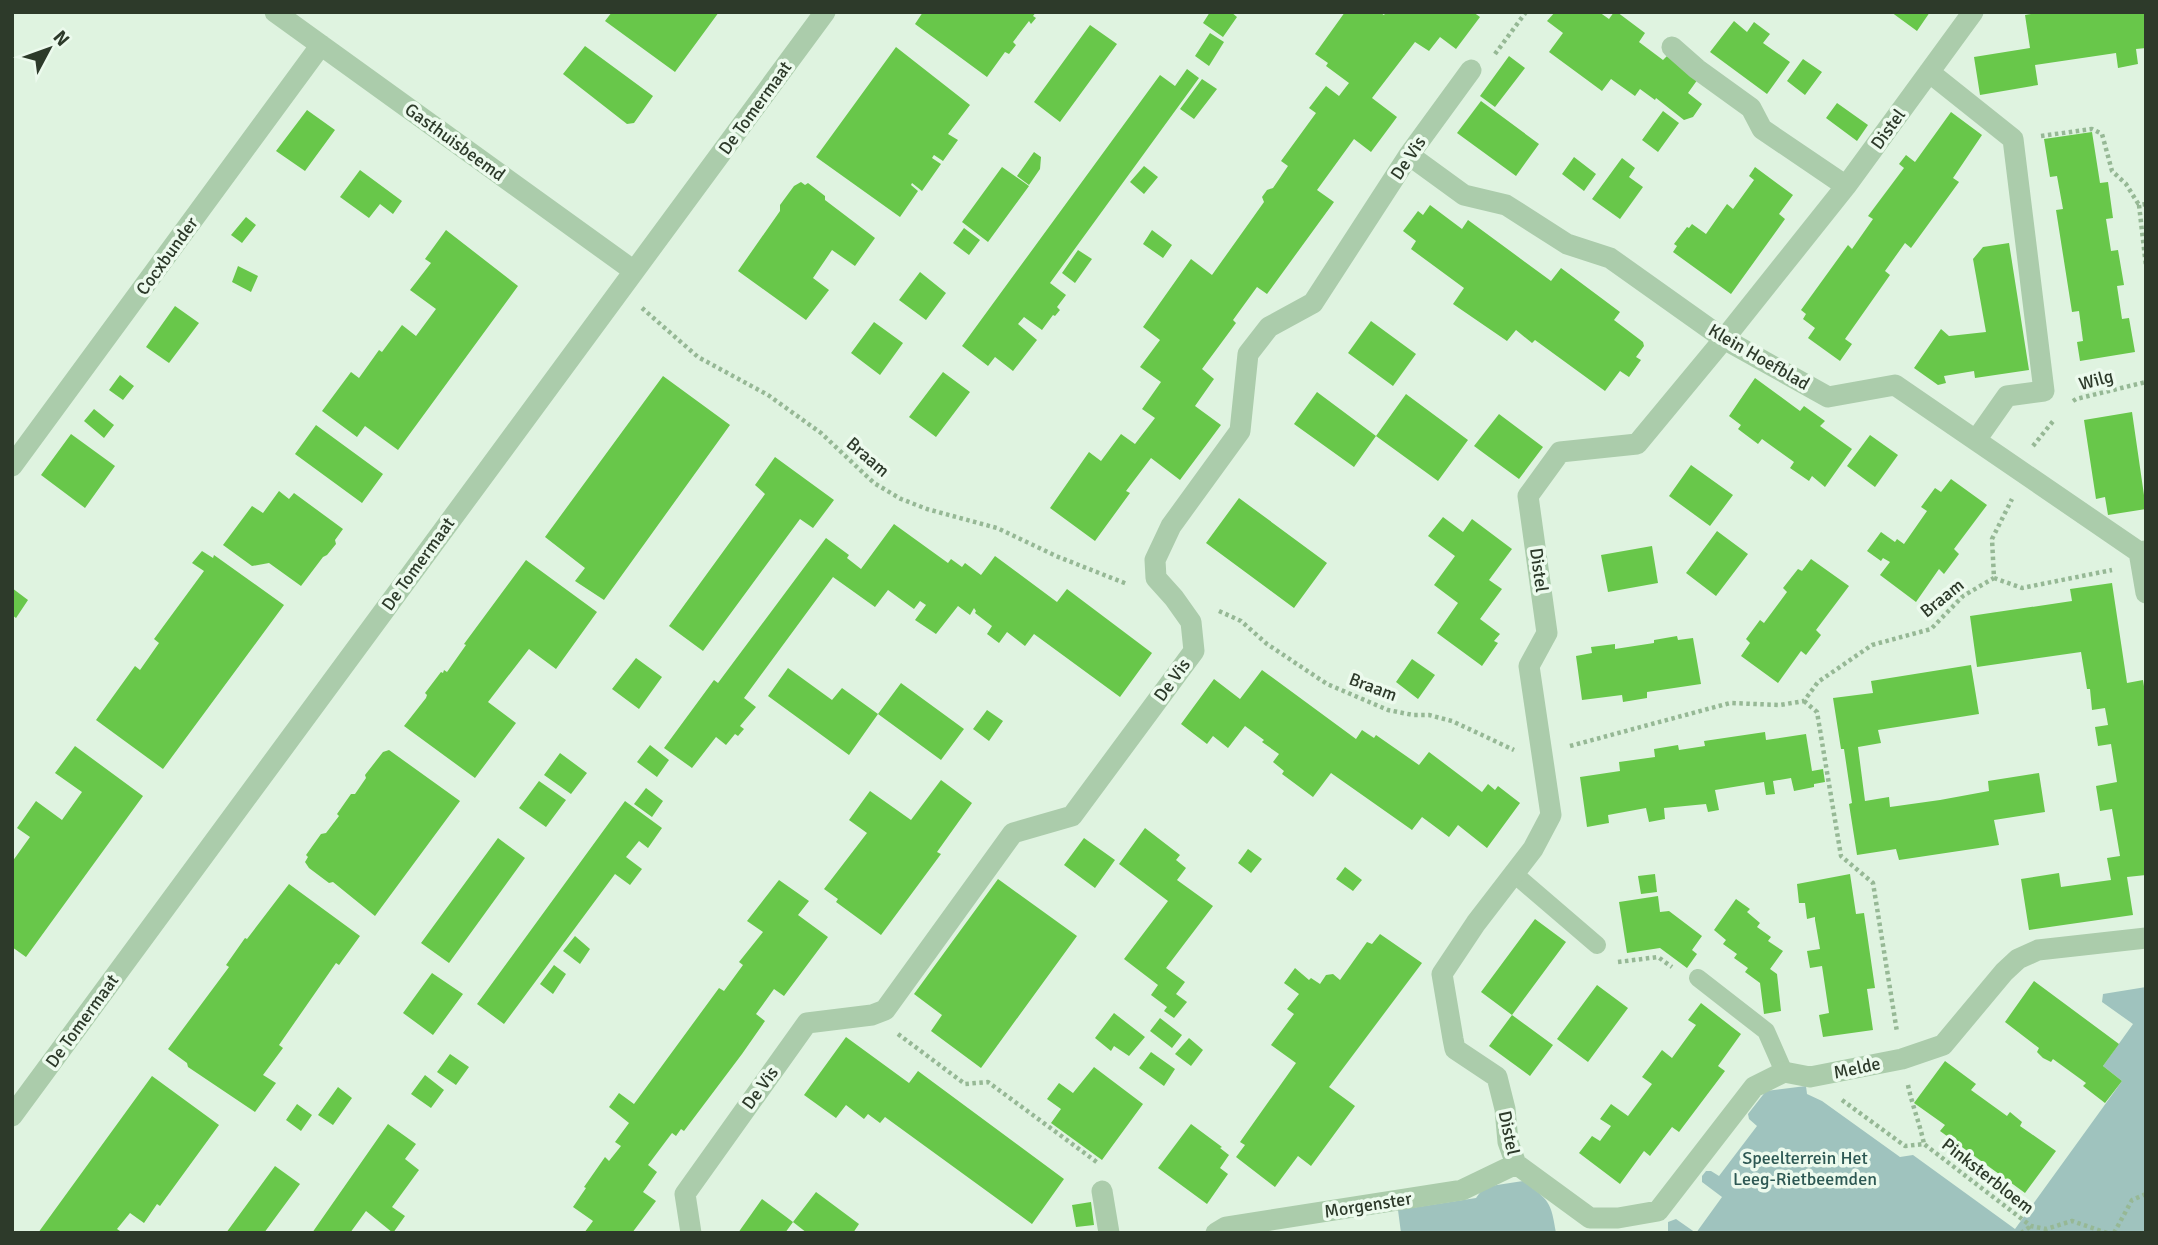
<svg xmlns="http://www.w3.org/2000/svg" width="2158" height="1245" font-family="Signika,sans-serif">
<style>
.green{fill:#9fc3be}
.building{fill:#68c74a}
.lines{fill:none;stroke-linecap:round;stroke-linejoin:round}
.path{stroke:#96b895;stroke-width:4.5;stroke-dasharray:3.5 3.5;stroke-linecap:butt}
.lane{stroke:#abccab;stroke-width:18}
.street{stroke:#abccab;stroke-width:21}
.labels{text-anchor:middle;stroke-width:7;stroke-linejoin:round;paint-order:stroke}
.street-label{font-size:18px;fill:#2d3a2a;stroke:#ecfaed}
.park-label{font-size:18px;fill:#2d5853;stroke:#ecfaed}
</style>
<rect width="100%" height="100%" fill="#dff3e0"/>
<!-- green -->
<path class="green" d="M2146,987V1233H1670L1668,1231V1222L1676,1219L1696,1233L1722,1197L1702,1182V1176L1706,1171H1711L1719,1176L1757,1126L1749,1119L1748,1114L1766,1091L1806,1086L1807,1094L1822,1101L1900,1157L1913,1155L2015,1229L2122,1081L2103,1066L2133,1024L2102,1002L2103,994Z
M1523,1181C1549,1200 1551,1201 1556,1233H1401L1398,1210L1476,1198L1484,1187Z"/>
<!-- building -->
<path class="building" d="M612,12H719L675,72L605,21Z
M923,12H1036L1033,16L1036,18L1031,24L1029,21L1013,42L1016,45L1009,54L1005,52L987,77L915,24Z
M1210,12H1231L1237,17L1223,37L1203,23Z
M1345,12H1379L1384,15L1386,12H1473L1480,17L1456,49L1440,37L1429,51L1415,42L1372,98L1397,117L1371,152L1354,139L1317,190L1334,202L1267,294L1257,287L1233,320L1236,323L1202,369L1214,379L1195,406L1221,425L1180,480L1151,458L1126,491L1130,493L1095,541L1050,508L1089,452L1101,461L1121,434L1135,444L1155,418L1142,409L1161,382L1140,367L1160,340L1143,327L1191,259L1212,275L1264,202L1262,197L1267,190L1273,188L1288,166L1281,161L1316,113L1309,108L1326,86L1339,96L1349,83L1326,66L1328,63L1315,54Z
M1555,12H1599L1609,19L1614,12H1617L1645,33L1639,42L1663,60L1667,56L1698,79L1688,93L1702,104L1693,117L1684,120L1656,98L1655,100L1640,89L1635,96L1611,79L1602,91L1549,52L1563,33L1547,21Z
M1891,12H1930L1917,31Z
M2043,12H2146V48L2136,49L2138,64L2118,68L2116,53L2035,65L2038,85L1980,95L1974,57L2030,48L2025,15Z
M1734,21L1747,32L1754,22L1770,34L1763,43L1790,62L1767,94L1710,52Z
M1090,25L1117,44L1060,122L1034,102Z
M1210,33L1224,42L1209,66L1195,56Z
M585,46L653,96L634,123L627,124L563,74Z
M896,47L970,105L948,134L958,140L943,161L934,155L932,158L941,164L922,191L912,183L911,185L918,191L900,217L816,157Z
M1509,56L1525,68L1495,107L1480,96Z
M1803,59L1822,72L1805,95L1787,81Z
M1187,69L1199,78L1050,283L1066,295L1057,307L1060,310L1055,316L1053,315L1042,330L1024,317L1018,324L1037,340L1013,371L995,357L988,366L962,346L1160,75L1175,86Z
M1202,79L1217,89L1194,119L1180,109Z
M1481,101L1539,144L1516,176L1457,133Z
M1837,103L1868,125L1857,141L1826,118Z
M307,110L335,130L305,171L276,151Z
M1663,111L1679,123L1658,152L1642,140Z
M1951,112L1982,135L1953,178L1959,182L1911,248L1905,243L1885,271L1890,275L1845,339L1852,344L1840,361L1808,338L1815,328L1803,319L1806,314L1801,310L1848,245L1852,249L1873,219L1868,216L1904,168L1899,164L1906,155L1915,162Z
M2092,132L2100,183L2108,182L2113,218L2106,219L2111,251L2118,250L2124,285L2117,286L2122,319L2129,318L2135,352L2080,361L2077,342L2083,341L2079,311L2072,312L2056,210L2063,209L2057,176L2050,177L2044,139Z
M1034,152L1041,157L1040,169L1029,185L1017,176Z
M1574,157L1596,174L1584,191L1562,174Z
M1622,158L1635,168L1629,177L1643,187L1620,219L1592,199Z
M1144,166L1158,177L1144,194L1130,182Z
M1002,167L1029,186L988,242L962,222Z
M1755,167L1793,195L1779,214L1785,219L1731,294L1673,252L1677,246L1674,244L1687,227L1689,228L1692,224L1706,234L1727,204L1733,209L1754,180L1749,176Z
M360,170L402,201L393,214L380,204L369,218L340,197Z
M801,182L805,185L808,183L825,196V200L875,238L855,266L832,250L813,278L829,290L806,320L738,271L780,211V205L794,186Z
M1430,205L1462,229L1468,220L1551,281L1561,268L1620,312L1614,320L1643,342L1644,346L1636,357L1641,360L1629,377L1620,371L1605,391L1535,340L1532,343L1516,330L1507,341L1453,304L1464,288L1411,249L1416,241L1403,231L1418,211L1423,215Z
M246,217L256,225L242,243L231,235Z
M964,228L980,240L969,255L953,243Z
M446,230L518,286L398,450L365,426L357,437L322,411L351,372L359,378L379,350L382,352L402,325L416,336L436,309L410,290L431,263L425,259Z
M1152,230L1172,245L1163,258L1143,244Z
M2009,243L2029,370L1975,378L1974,371L1944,376L1946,383L1938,385L1914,368L1941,329L1949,336L1986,332L1973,259L1983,247Z
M1078,250L1092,259L1075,283L1062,273Z
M238,266L258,276L251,292L232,282Z
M920,272L946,293L926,320L899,300Z
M175,306L199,323L169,363L146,347Z
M1371,321L1416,354L1393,386L1348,353Z
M874,322L903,343L880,375L851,353Z
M943,372L970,392L936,437L909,417Z
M120,375L134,386L123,400L109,390Z
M663,376L730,425L604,600L575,581L585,568L545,537Z
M1755,378L1800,411L1804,406L1825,421L1820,426L1852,449L1825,487L1812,476L1809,481L1790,468L1794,462L1762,439L1758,444L1738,429L1741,425L1729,416Z
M1317,392L1376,436L1354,467L1294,424Z
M1406,394L1468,440L1438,481L1376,436Z
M94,409L114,425L104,438L84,421Z
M2132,412L2146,509L2108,515L2105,497L2096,499L2084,420Z
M1499,414L1543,447L1519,479L1474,446Z
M316,425L383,474L362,503L295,454Z
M71,434L115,466L85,508L41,475Z
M1870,435L1898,455L1875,487L1847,466Z
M775,457L834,500L813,528L800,519L703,651L669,626L765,494L755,485Z
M1691,465L1733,495L1710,526L1669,496Z
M1951,479L1987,505L1954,549L1959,554L1944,574L1939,569L1916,602L1880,575L1890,562L1883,558L1881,561L1867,551L1881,532L1895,542L1897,539L1904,544L1927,511L1921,507L1935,488L1941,492Z
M279,491L289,499L294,493L343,529L335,540L336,544L327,555L323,557L301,586L269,563L252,566L223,545L252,506L263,513Z
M1239,498L1327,563L1294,608L1206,543Z
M1443,517L1463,532L1472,519L1512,549L1489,580L1502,589L1480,619L1500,634L1494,641L1498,643L1482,666L1437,633L1458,603L1434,585L1455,556L1428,536Z
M894,524L948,563L951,559L962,567L965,563L981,575L995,556L1057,602L1067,589L1152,653L1120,697L1034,634L1025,646L1007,632L999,643L987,634L992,626L975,613L976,611L974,608L970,615L958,606L936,634L915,620L926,605L920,601L914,609L888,590L875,607L833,577L744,698L756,707L740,726L744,729L738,736L735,734L726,745L716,737L692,768L664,748L714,680L718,683L826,538L849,555L847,558L861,569Z
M1717,531L1748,554L1716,596L1686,573Z
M1652,546L1658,583L1608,592L1601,555Z
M202,551L213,558L214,555L284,605L163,769L96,720L135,666L140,670L159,643L154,639L204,571L192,563Z
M1811,559L1849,586L1816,630L1821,635L1806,655L1801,651L1778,683L1741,656L1750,643L1746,639L1760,620L1764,623L1787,592L1783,588L1798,569L1802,571Z
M526,560L597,612L556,669L529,649L488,702L516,723L475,778L404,726L426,698L427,695L425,693L441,672L443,673L444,670L447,672L466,645L464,644Z
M2112,583L2127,683L2143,680L2146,699V875L2127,877L2133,915L2029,930L2021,879L2059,873L2061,887L2111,880L2107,858L2120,856L2112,809L2100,811L2096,786L2117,782L2111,744L2098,746L2095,727L2108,725L2105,708L2092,710L2090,689H2087L2081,652L1977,667L1970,616L2072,601L2070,589Z
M12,588L28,600L16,618L12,615Z
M1677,636L1678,640L1693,638L1701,684L1647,692V698L1623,702L1622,695L1582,700L1576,656L1592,653L1591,647L1615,644V649L1654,643V640Z
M636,658L662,677L639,709L612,689Z
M1412,659L1435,675L1418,699L1396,682Z
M1971,665L1979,714L1878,730L1881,743L1858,747L1865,801L1889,797L1890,807L1940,800L1989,791L1988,781L2039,773L2045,812L1994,820L1999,845L1899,860L1896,849L1857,855L1849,804L1852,803L1844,749H1841L1833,698L1873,693L1871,681Z
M788,668L832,700L842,688L878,714L849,755L768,696Z
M1262,670L1356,739L1362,730L1374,738L1376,735L1419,765L1429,752L1482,792L1488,784L1495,790L1498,786L1520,803L1487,848L1458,825L1449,837L1422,817L1412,830L1331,773L1313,797L1282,774L1284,771L1273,762L1279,754L1262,742L1264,740L1245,726L1228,748L1213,736L1207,744L1181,724L1214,679L1240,699Z
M901,683L964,729L941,760L878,714Z
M987,710L1003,721L989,741L973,729Z
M1765,732L1766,740L1806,734L1812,771L1823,769L1825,782L1814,784V787L1794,791L1791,778L1773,781L1775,794L1766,795L1764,782L1715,790L1719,810L1708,812L1706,804L1664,808L1665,819L1649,822L1646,808L1608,815L1609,823L1587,827L1580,777L1620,771L1619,762L1655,757L1654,749L1678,745L1679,750L1705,746L1704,741Z
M650,745L669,760L657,777L637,762Z
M75,746L143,796L26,957L12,947V862L30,837L17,828L36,801L62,820L82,792L55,773Z
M389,750L460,801L375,916L333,882L329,883L309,868L305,862L308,857L306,855L321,834L326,833L339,816L337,814L351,794H355L366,778L365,775L383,752Z
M560,753L587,773L571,794L544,775Z
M941,780L972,803L937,852L941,854L881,935L836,902L838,899L824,889L867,833L849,820L870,791L911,820Z
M539,781L566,800L546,827L519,808Z
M646,788L663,801L652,817L634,804Z
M625,801L662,828L648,848L639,841L626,857L642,869L630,885L615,874L504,1024L477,1004Z
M1145,828L1180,855L1176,860L1186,868L1177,880L1213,906L1166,968L1185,982L1176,994L1187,1002L1174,1018L1164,1011L1167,1007L1151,995L1158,985L1124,959L1168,901L1119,864Z
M498,838L525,858L449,963L421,943Z
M1084,838L1115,860L1095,888L1064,865Z
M1248,849L1262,859L1251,873L1238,863Z
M1345,867L1362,880L1353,891L1336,879Z
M1655,874L1657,892L1641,894L1638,876Z
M1850,874L1856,914L1864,913L1875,988L1867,989L1873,1030L1823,1037L1819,1015L1829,1013L1822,966L1810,968L1807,951L1820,949L1815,920V917L1807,919L1805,903H1799L1797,884Z
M998,879L1077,936L981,1068L931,1031L942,1015L914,994Z
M779,880L809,901L798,915L828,937L784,996L774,989L756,1014L765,1021L742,1054L684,1131L681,1129L676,1136L672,1133L648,1165L657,1172L643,1192L656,1201L632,1233H584L593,1221L573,1207L586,1188L584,1187L605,1157L609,1161L621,1146L615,1142L629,1123L609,1107L619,1093L634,1104L719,988L724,991L743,965L739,962L763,932L747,921Z
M289,884L360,936L339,965L336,963L279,1045L283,1048L263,1075L276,1083L255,1112L188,1067L187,1063L168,1049L229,967L226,965L245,938L247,939Z
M1658,896L1660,912L1669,911L1702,936L1692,950L1697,954L1687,968L1660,948L1627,953L1619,902Z
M1736,899L1750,909L1747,912L1760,923L1757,927L1771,937L1768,941L1783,951L1770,969L1777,974L1781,1011L1764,1014L1760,983L1745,972L1748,968L1734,958L1737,954L1723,944L1726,940L1714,930Z
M1535,919L1566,942L1512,1015L1553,1045L1530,1076L1489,1046L1512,1015L1481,992Z
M1380,934L1422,963L1329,1087L1355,1106L1311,1166L1298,1156L1275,1187L1236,1157L1245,1145L1240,1142L1296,1063L1271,1045L1294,1014L1287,1009L1299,994L1284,983L1295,968L1309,980L1311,978L1320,984L1326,975L1333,974L1340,980L1367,942L1372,944Z
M575,936L590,949L580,964L563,951Z
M554,965L566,974L553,994L540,984Z
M432,973L463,994L433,1035L403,1013Z
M2034,981L2119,1044L2103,1066L2122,1081L2105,1103L2083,1086L2086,1083L2053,1059L2051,1062L2043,1058L2037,1052L2039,1048L2005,1022Z
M1597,985L1628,1008L1588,1062L1557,1039Z
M1701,1003L1741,1034L1718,1066L1725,1071L1679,1132L1672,1127L1650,1156L1644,1151L1620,1184L1579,1153L1592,1136L1600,1141L1611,1126L1600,1119L1611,1104L1628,1116L1652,1084L1642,1077L1662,1050L1672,1058L1696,1025L1688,1020Z
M1114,1013L1145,1037L1129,1056L1114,1046L1111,1051L1095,1038Z
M1160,1018L1182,1035L1172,1048L1150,1031Z
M846,1037L909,1083L918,1071L1064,1179L1032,1224L885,1117L880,1123L868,1114L864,1119L846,1105L836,1118L804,1095Z
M1189,1038L1203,1050L1191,1066L1175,1054Z
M1151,1052L1175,1069L1164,1086L1139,1068Z
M450,1054L469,1067L456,1085L437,1072Z
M1945,1061L1976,1084L1971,1090L2007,1116L2010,1112L2022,1122L2020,1126L2056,1151L2025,1193L1940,1131L1945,1125L1914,1103Z
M1094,1067L1143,1104L1102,1160L1051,1123L1061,1109L1047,1099L1059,1083L1073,1093Z
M425,1075L444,1090L431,1108L411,1094Z
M152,1076L219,1125L160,1206L157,1204L144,1223L130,1213L117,1229L123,1233H38Z
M338,1087L352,1098L333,1125L318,1115Z
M297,1104L312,1115L301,1131L286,1120Z
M388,1124L416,1144L405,1159L419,1170L392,1207L405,1216L393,1233L366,1211L350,1233H312Z
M1191,1124L1222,1147L1220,1148L1229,1155L1220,1168L1228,1174L1207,1204L1158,1168Z
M275,1166L300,1184L264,1233H226Z
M816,1192L859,1224L853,1233H807L793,1222Z
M762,1199L793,1222L785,1233H738Z
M1091,1202L1094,1225L1076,1227L1072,1205Z"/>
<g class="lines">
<!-- path -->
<path class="path" d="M1495,54L1526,12
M2041,136L2092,129L2102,134L2112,171L2126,184L2139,205
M2146,204L2139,205L2146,266
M642,308L698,357L768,395L821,433L874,483L901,499L927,509L997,528L1056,556L1127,584
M2073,401L2076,399L2146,382
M2033,446L2054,420
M1994,578L2022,588L2112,570
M1219,611L1241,621L1267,644L1327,684L1388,710L1413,715H1429L1452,721L1514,750
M1804,701L1817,712L1841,856L1873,883L1897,1032
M1570,746L1730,703L1780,705L1804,701L1818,682L1872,645L1931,629L1963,596L1994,578L1992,539L2012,499
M1618,962L1658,957L1672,967
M898,1034L965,1084L988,1082L1098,1163
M1908,1085C1912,1105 1920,1124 1924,1144
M1842,1100L1905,1146L1924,1144L2031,1226L2046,1229L2072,1221L2107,1233
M2021,1233L2031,1226
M2114,1233L2132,1200L2146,1194"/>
<!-- lane -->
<path class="lane" d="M1513,873L1597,945
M1698,978L1766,1031L1784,1072"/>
<!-- street -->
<path class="street" d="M275,12L634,271
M1973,12L1846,186L1724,339L1637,444L1560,452L1528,496L1547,633L1529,666L1551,815L1533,849L1476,923L1442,974L1453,1039L1455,1049L1497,1077L1505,1109L1508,1142L1516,1164L1590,1218H1618L1658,1211L1754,1087L1784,1072L1810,1077L1902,1059L1943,1045L2004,972L2018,959L2038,950L2146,938
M1672,47L1697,69L1751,108L1762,129L1846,186
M1929,72L2013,139L2044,391L2007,396L1976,440
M1409,155L1464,195L1506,205L1567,244L1610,258L1724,339L1828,397L1895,385L2139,552L2146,551
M12,466L321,45
M2139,552L2146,593
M12,1116L825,12
M1102,1191L1109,1233
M691,1233L685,1194L807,1023L872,1015L885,1010L1013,833L1072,816L1194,651L1191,622L1174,598L1156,578L1155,560L1171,526L1240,431L1248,354L1269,327L1313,303L1409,155L1471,70
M1216,1233L1226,1227L1462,1190L1516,1164"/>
</g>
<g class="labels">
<!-- street labels -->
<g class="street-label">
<text transform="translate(755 108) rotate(-54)" y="6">De Tomermaat</text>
<text transform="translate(1888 129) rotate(-54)" y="6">Distel</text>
<text transform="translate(455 142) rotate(36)" y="6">Gasthuisbeemd</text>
<text transform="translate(1408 158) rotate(-56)" y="6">De Vis</text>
<text transform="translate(167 256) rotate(-54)" y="6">Cocxbunder</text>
<text transform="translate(1759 357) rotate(30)" y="6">Klein Hoefblad</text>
<text transform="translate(2096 380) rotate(-15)" y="6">Wilg</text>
<text transform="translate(868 457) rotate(41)" y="6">Braam</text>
<text transform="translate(418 564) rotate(-54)" y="6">De Tomermaat</text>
<text transform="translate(1539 570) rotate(82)" y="6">Distel</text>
<text transform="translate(1942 598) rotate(-39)" y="6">Braam</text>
<text transform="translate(1172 680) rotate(-54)" y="6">De Vis</text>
<text transform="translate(1373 687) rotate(21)" y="6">Braam</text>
<text transform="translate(82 1021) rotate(-54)" y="6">De Tomermaat</text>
<text transform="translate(1857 1068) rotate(-12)" y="6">Melde</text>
<text transform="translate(760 1088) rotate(-54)" y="6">De Vis</text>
<text transform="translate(1509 1133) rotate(78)" y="6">Distel</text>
<text transform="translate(1988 1176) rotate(38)" y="6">Pinksterbloem</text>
<text transform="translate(1368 1205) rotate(-9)" y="6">Morgenster</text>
</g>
<!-- park labels -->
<g class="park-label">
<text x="1805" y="1164">Speelterrein Het<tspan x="1805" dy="21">Leeg-Rietbeemden</tspan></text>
</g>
</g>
<!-- border -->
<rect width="2158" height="1245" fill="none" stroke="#2d3a2a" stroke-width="28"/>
<!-- north arrow -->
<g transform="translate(49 49) rotate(49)" stroke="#ecfaed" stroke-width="5" paint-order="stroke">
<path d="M0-5L12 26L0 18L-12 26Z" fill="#2d3a2a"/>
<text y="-10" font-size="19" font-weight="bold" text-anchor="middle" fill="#2d3a2a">N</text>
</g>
</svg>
